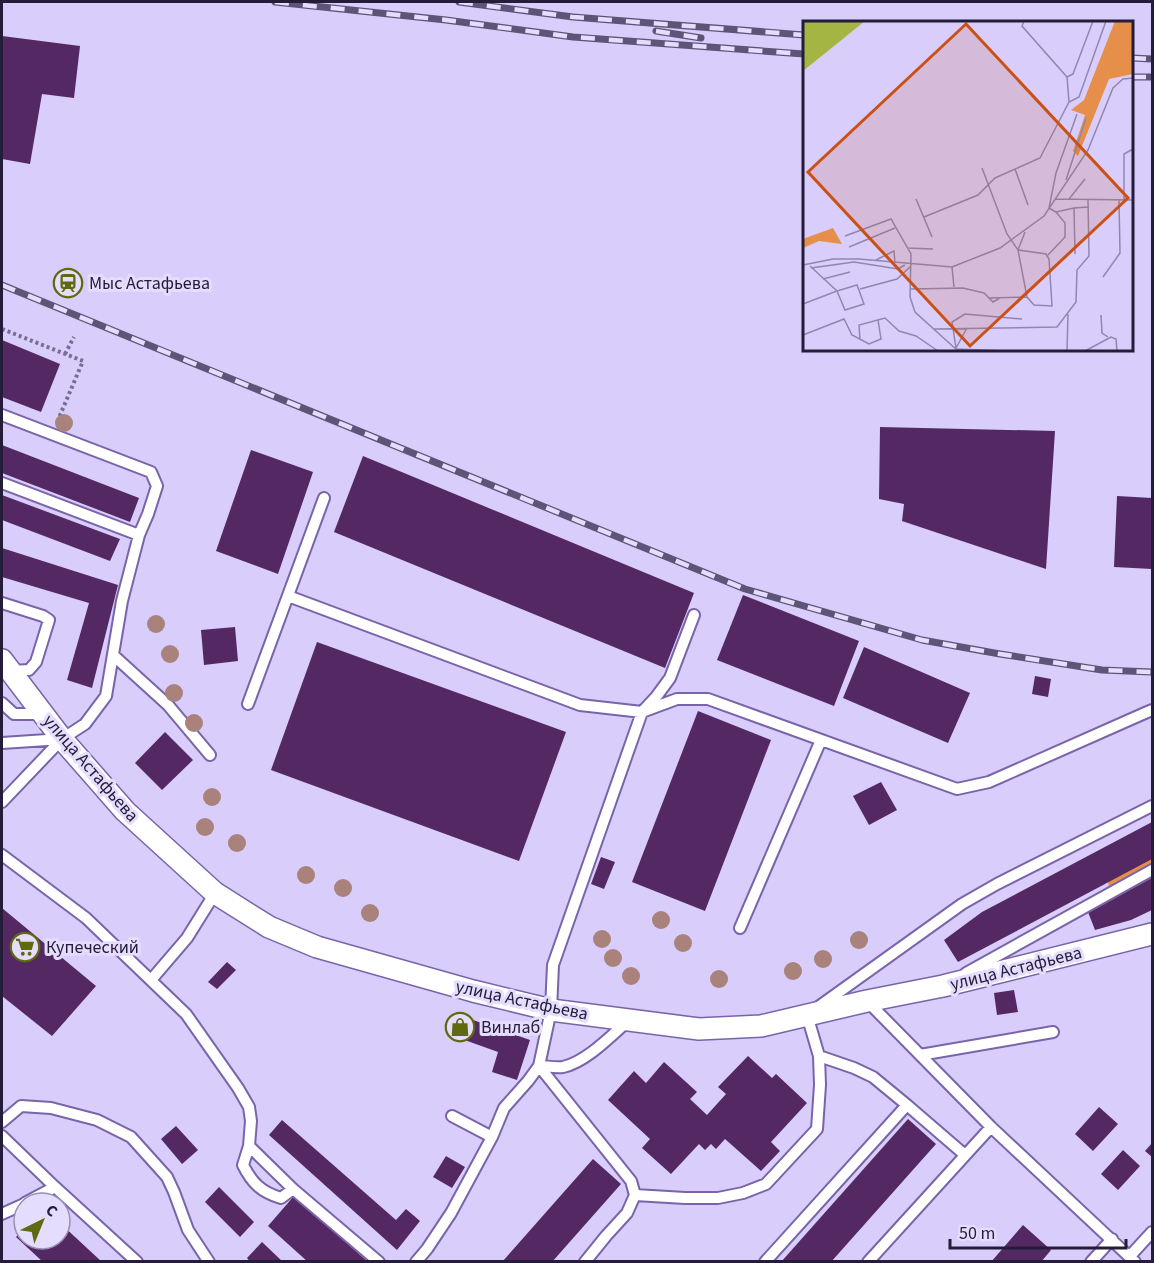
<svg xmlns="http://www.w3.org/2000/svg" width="1154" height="1263" font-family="'Source Sans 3',sans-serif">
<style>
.green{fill:#e68f4b}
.building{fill:#542863}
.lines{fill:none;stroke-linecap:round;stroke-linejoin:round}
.lane-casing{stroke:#7964aa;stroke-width:14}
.street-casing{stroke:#7964aa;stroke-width:24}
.path{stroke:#786e93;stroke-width:4;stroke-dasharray:3 3;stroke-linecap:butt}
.lane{stroke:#fff;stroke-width:10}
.street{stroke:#fff;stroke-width:21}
.rail-casing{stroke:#5e5477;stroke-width:7}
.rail{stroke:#e5ddfd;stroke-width:4.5;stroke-dasharray:14;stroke-linecap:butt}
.tree{fill:#a8827b}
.labels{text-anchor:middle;stroke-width:6;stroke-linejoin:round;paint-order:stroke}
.poi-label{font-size:18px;fill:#251c39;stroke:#e5ddfd;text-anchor:start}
.street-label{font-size:18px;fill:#251c39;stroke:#e5ddfd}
.inset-road{fill:none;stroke:#9186ae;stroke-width:1.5}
.view{fill:#cb5013;fill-opacity:0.15;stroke:#cb5013;stroke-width:3}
.inset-edge{fill:none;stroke:#251c39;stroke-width:3}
</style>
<rect width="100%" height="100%" fill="#d9cdfc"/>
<!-- green -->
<path class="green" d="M1152,857V901L1113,918L1108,881Z"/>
<!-- building -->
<path class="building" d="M2,36L80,46L74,98L42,94L30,164L2,159Z
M2,340L60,364L41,412L2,397Z
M880,427L1055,431L1046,569L902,521L904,504L879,499Z
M2,445L139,498L130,522L2,473Z
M251,450L313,472L278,574L216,551Z
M363,456L694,593L665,668L334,532Z
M2,495L120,539L110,561L2,520Z
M1117,496L1152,498V569L1114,567Z
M2,548L118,585L92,688L67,680L89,603L2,577Z
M743,595L859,641L834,706L717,660Z
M235,627L238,661L204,665L201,630Z
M317,642L566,732L519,861L271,770Z
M864,647L970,693L948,743L843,698Z
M1035,676L1051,679L1048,697L1032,694Z
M698,711L771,740L705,911L632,882Z
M165,732L193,760L162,790L135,763Z
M881,782L897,810L869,825L853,796Z
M1152,822V859L958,962L944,940L982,912Z
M601,857L615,862L604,889L591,884Z
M1152,878V910L1131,920L1095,930L1088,912Z
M2,908L96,986L52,1036L2,996Z
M227,962L236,970L217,989L208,982Z
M1014,990L1018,1012L997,1015L994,993Z
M456,1014L530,1040L517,1080L492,1072L498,1052L448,1034Z
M748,1056L772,1078L776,1074L807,1103L771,1142L780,1151L761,1171L725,1139L716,1149L711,1144L705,1150L699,1144L671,1174L642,1148L650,1139L608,1100L634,1071L646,1083L664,1062L697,1092L690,1099L707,1115L726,1094L718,1087Z
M1099,1107L1118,1124L1093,1151L1075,1134Z
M908,1119L936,1144L831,1262H781Z
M282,1120L396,1220L406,1209L420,1221L397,1250L269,1135Z
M176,1126L198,1150L182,1164L161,1139Z
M1152,1143V1157L1145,1151Z
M1123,1150L1140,1166L1118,1190L1101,1174Z
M446,1156L465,1167L452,1188L433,1177Z
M593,1159L621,1184L552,1262H502Z
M219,1187L254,1222L240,1237L205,1202Z
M294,1196L368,1262H308L268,1226Z
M60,1223L102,1262H43L16,1237L24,1229V1239H60Z
M1023,1225L1051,1250L1041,1262H991Z
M262,1242L283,1262H250L247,1258Z"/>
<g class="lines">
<!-- lane casing -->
<g class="lane-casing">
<path id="lane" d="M2,415L151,472L157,486L148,514L139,535L122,601L106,696L85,724L62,739L2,802
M2,483L139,535
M288,596L580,705L642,712L677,699H708L957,789L989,782L1145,713L1152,710
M2,603L43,616L49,620L36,662L29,670L11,671
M113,655L168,705L210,755
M2,703L14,714H42
M248,704L324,498
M2,743L62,739
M2,855L86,918L186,1014L238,1088L249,1107L251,1121L249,1146L243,1165C252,1183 261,1192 281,1198L293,1189
M740,928L821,740
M966,973L1152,870
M151,980L187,938L215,893
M867,1001L991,1127L1135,1262
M629,1020C611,1036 586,1062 563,1067C555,1068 546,1066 539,1066L551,1010L553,965L642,712L656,697L670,678L694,615
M920,1055L1053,1032
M819,1056L807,1015L962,904L997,884L1152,806
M452,1116L492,1137
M2,1122L21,1106L51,1108L97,1120L131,1137L167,1177L174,1192L188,1230L209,1262
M2,1136L55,1187L137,1262
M249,1146L293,1189L379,1262
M635,1195L685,1198H718L743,1193L766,1184L817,1129L820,1085L819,1056L854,1068L873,1077L907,1105
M25,1203L55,1187
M2,1214L24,1204
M1130,1256L1152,1232
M416,1262L427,1249L451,1213L492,1137L504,1108L528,1081L539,1066L631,1181L635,1195L627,1213L606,1236L585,1262
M765,1262L907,1105L965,1155
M868,1262L991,1127
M1091,1262L1112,1239"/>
</g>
<!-- street casing -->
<g class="street-casing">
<path id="street" d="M2,660L62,739L125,811L215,893L269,927L317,947L473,991L551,1010L699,1029L761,1026L867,1001L943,986L1152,934"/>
</g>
<!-- path -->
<path class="path" d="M2,329L83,361L58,420
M65,354L74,337"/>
<!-- lane -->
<use href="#lane" class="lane"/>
<!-- street -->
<use href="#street" class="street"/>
<!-- rail casing -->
<g class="rail-casing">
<path id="rail" d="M275,2L446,20L573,37L804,54
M459,2L573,17L804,35
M656,31L701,38
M1132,58L1152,59
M1132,77H1152
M2,285L745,589L922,640L1000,654L1102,670L1152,672"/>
</g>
<!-- rail -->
<use href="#rail" class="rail"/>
</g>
<!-- trees -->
<g class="tree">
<circle cx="64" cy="423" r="9"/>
<circle cx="156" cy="624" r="9"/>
<circle cx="170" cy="654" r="9"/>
<circle cx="174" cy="693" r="9"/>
<circle cx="194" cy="723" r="9"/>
<circle cx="212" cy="797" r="9"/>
<circle cx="205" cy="827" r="9"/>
<circle cx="237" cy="843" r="9"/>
<circle cx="306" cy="875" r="9"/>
<circle cx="343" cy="888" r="9"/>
<circle cx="370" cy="913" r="9"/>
<circle cx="661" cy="920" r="9"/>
<circle cx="602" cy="939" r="9"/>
<circle cx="859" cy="940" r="9"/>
<circle cx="683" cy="943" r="9"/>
<circle cx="613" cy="958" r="9"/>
<circle cx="823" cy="959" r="9"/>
<circle cx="793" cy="971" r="9"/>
<circle cx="631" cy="976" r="9"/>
<circle cx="719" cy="979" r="9"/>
</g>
<!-- icons -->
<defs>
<g id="station-ring" transform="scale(1.5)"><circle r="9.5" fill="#e5ddfd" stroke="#5f690f" stroke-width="1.5"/><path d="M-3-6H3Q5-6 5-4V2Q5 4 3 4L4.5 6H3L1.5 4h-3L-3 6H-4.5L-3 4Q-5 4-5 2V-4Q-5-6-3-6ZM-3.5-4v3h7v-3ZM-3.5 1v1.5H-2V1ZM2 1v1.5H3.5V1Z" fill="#5f690f"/></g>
<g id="supermarket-ring" transform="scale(1.5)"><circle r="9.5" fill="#e5ddfd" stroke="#5f690f" stroke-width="1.5"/><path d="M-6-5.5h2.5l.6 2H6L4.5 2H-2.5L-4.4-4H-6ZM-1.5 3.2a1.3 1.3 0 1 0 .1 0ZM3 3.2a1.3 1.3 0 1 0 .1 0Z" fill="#5f690f"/></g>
<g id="shop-ring" transform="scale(1.5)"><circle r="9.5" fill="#e5ddfd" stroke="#5f690f" stroke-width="1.5"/><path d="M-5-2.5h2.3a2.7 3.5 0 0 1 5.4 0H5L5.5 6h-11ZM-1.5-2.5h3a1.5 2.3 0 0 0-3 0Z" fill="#5f690f"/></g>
</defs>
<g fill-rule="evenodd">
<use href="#station-ring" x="68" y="283"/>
<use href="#supermarket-ring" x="25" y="947"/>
<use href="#shop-ring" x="460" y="1027"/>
</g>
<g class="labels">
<!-- poi labels -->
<g class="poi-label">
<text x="89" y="289">Мыс Астафьева</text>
<text x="46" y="953">Купеческий</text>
<text x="481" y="1033">Винлаб</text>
</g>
<!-- street labels -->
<g class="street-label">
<text transform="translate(91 768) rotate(49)" y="6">улица Астафьева</text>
<text transform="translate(1016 968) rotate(-14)" y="6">улица Астафьева</text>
<text transform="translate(522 1000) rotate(12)" y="6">улица Астафьева</text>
</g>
</g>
<!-- overview -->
<g transform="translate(803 21)">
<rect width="330" height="330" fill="#d9cdfc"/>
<path d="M312,0H330V53L306,58L275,135L270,130L282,94L268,89L281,79ZM30,207L39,223L16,220L0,227V218Z" fill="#e68f4b"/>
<path d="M0,0H62L0,50Z" fill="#a5b544"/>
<path class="inset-road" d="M221,0L219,5L264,56L270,53L290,0M264,56L266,81M179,147L204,213L215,229L222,211M212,148L225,184M263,159L283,97M113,178L129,216M252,178L330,179M266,178L282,158M321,179V133L330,128M253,191L246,187L253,152L274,93M121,196L175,174L192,157L237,137L266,81L276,76L303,0M42,215L88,198L108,233L107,276L112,291L155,330M46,226L92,207M104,227L130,228M272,233L271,187L285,186M245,234L262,216V202L253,191L271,187M73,239L91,230L92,242M0,244L30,238H56L149,246L197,227L241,195L285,129L310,67L320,58L330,57M149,246L151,266M8,247L51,241L95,248L102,244M300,256L317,232L316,179M20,258L47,251M54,264L61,283L42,289L34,270ZM57,268L94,258L108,245M108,268L160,267L181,272L190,281L197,277M186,277L224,276L215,229L243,233L246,238L249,285L231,284L224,276M0,283L34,270L7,245M298,294L299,312L305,316M164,307L153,327L149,301L162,293L219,298M130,308L254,306L273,281L274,249L286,235L285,179M0,314L41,298L49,314L66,323L78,318L75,299M57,319L56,304L82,297L96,310L113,315L135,330M153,328L204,330M264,330L265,293M282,330L308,316L313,318L314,330"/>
<path class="view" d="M163,3L325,177L167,325L5,151Z"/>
<rect width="330" height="330" class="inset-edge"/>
</g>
<!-- border -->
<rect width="1154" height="1263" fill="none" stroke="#251c39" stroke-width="6"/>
<!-- north arrow -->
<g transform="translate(42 1221) rotate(43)"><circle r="28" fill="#e5ddfd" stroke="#9890af" stroke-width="1.5"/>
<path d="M0-4.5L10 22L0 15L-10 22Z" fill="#5f690f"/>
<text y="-9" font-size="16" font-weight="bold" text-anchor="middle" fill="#251c39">С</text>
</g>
<!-- scale -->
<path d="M950 1239v9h176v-9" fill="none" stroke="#251c39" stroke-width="3"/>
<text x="959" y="1239" font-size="18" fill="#251c39" stroke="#e5ddfd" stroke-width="4.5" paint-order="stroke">50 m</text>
</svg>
